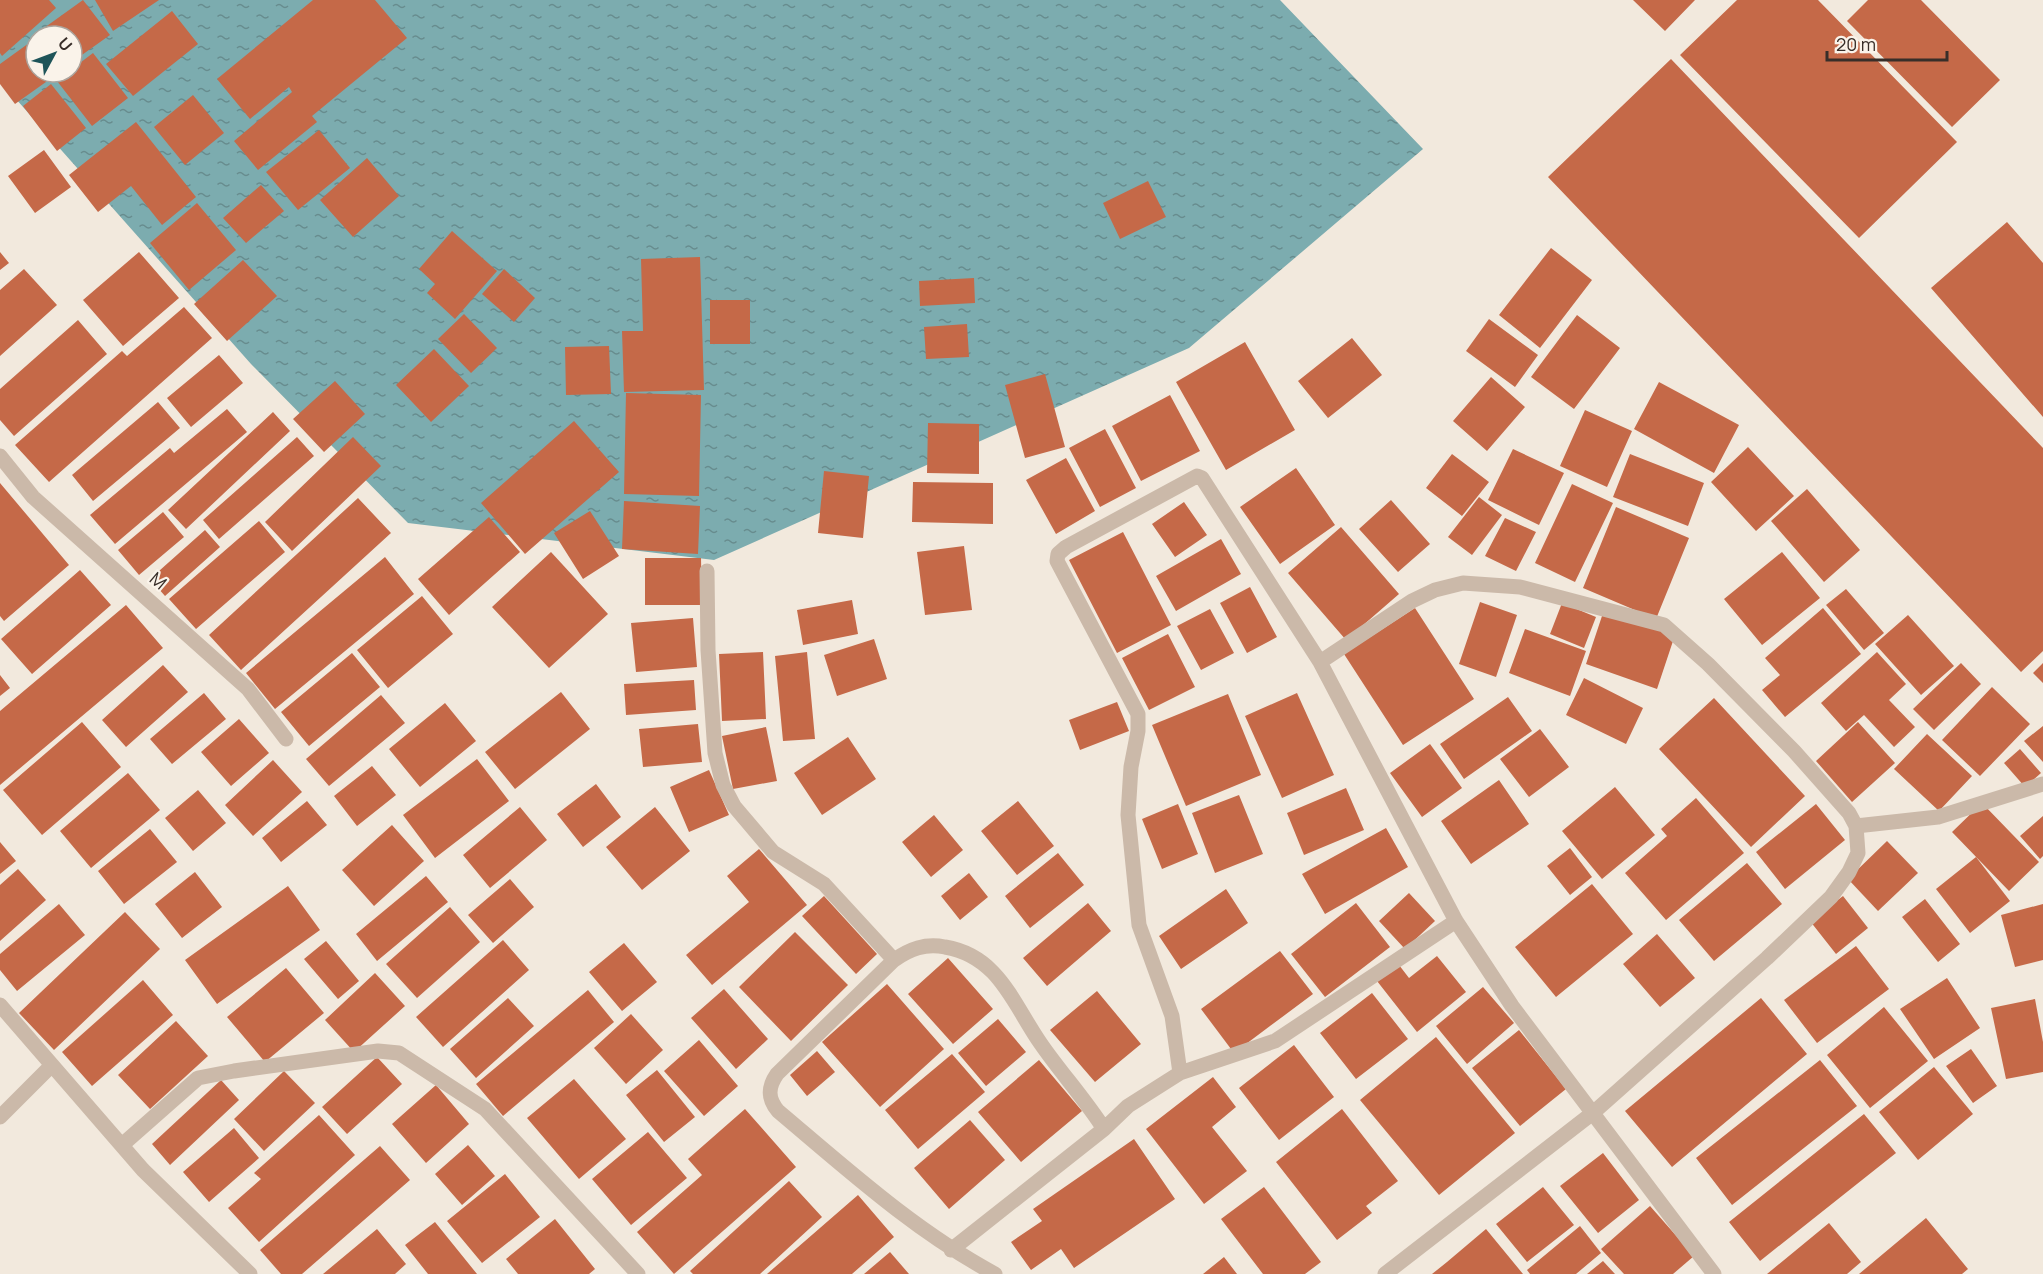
<svg xmlns="http://www.w3.org/2000/svg" width="2043" height="1274" font-family="Manrope,sans-serif">
<style>
.water{fill:url(#water-ripples);fill-rule:evenodd}
.building{fill:#c56948}
.lines{fill:none;stroke-linecap:round;stroke-linejoin:round}
.minor{stroke:#cbb9a9;stroke-width:15}
.labels{text-anchor:middle;stroke-width:4.5;stroke-linejoin:round;paint-order:stroke}
.street-label{font-size:18px;fill:#382e29;stroke:#faf3ea}
</style>
<defs>
<pattern id="water-ripples" width="26" height="14" patternUnits="userSpaceOnUse" patternTransform="scale(1.5)"><rect width="26" height="14" fill="#7cacaf"/><path d="M2 4q2-2 4 0t4 0M15 11q2-2 4 0t4 0" fill="none" stroke="#678c8e"/></pattern>
</defs>
<rect width="100%" height="100%" fill="#f2e9dd"/>
<!-- water -->
<path class="water" d="M0,0H1280L1423,149L1189,348L714,560L408,523L251,364L0,81ZM36,36H72V72H36Z"/>
<!-- building -->
<path class="building" d="M0,0H49L56,8L2,56L0,53Z
M83,0L110,35L72,62V36H50L44,28Z
M95,0H159L113,31Z
M313,0H375L407,38L312,116L317,122L258,170L234,141L292,92L289,87L250,119L217,79Z
M1633,0H1695L1665,31Z
M1737,0H1818L1957,142L1859,238L1680,55Z
M1868,0H1921L2000,80L1952,127L1847,21Z
M172,11L198,44L133,96L106,64Z
M36,38V72H60L15,104L0,84V64Z
M93,53L128,98L92,126L57,81L72,72V69Z
M1671,59L2043,448V651L2021,672L1548,177Z
M51,84L86,128L57,151L23,106Z
M193,95L224,133L185,165L154,127Z
M136,122L196,197L162,225L131,186L98,212L69,175Z
M319,130L350,168L298,210L266,172Z
M44,150L71,187L35,213L8,176Z
M367,158L399,196L353,237L320,200Z
M1148,181L1166,217L1120,239L1103,203Z
M261,185L284,211L246,243L223,218Z
M197,203L236,250L189,290L150,243Z
M2007,222L2043,263V417L1931,288Z
M452,231L497,271L455,319L427,293L435,284L419,269Z
M1551,248L1592,280L1540,348L1499,315Z
M0,252L9,263L0,270Z
M139,252L179,298L123,346L83,300Z
M700,257L704,390L624,392L622,331H643L641,259Z
M243,260L277,296L227,341L194,304Z
M24,269L57,305L0,356V290Z
M504,269L535,298L514,322L482,294Z
M974,278L975,303L920,306L919,281Z
M710,300H750V344H710Z
M184,307L212,338L49,482L15,445L122,351L127,356Z
M464,314L497,348L471,373L438,339Z
M1577,315L1620,348L1574,409L1531,377Z
M1489,319L1538,355L1515,387L1466,351Z
M78,320L107,354L14,436L0,420V389Z
M967,324L969,357L926,359L924,327Z
M1352,338L1382,375L1328,418L1298,381Z
M1245,342L1295,430L1226,470L1176,382Z
M609,346L611,394L566,395L565,347Z
M434,349L469,386L431,422L396,385Z
M219,355L243,383L191,427L167,398Z
M1045,374L1065,447L1025,458L1005,385Z
M1491,377L1525,407L1487,451L1453,421Z
M335,381L365,414L324,452L293,419Z
M1659,382L1739,425L1714,473L1634,429Z
M626,393L701,395L699,496L624,494Z
M1170,395L1200,451L1141,481L1112,426Z
M158,402L180,428L93,501L72,475Z
M227,409L247,432L115,544L90,515L170,448L174,453Z
M1585,410L1632,431L1607,487L1560,466Z
M273,412L290,431L186,529L168,510Z
M574,421L619,472L525,554L481,503Z
M928,423L979,424V474L927,473Z
M1105,429L1136,488L1100,507L1069,448Z
M297,437L314,456L219,539L203,520Z
M353,437L381,466L292,551L265,522Z
M1748,447L1794,496L1756,531L1711,482Z
M1513,449L1564,473L1539,525L1488,500Z
M1452,454L1489,482L1462,516L1426,488Z
M1630,454L1704,483L1688,526L1613,497Z
M1066,458L1095,511L1056,534L1026,480Z
M1296,468L1335,525L1280,564L1240,507Z
M824,471L869,476L863,538L818,533Z
M913,482L993,483V524L912,522Z
M0,483L69,565L4,621L0,616Z
M1572,484L1613,503L1575,582L1535,563Z
M1807,489L1860,550L1824,582L1771,521Z
M1479,497L1502,515L1472,555L1448,537Z
M358,498L391,533L241,670L209,635Z
M1391,500L1430,544L1398,572L1359,529Z
M624,501L700,506L698,554L622,549Z
M1184,502L1207,535L1175,557L1152,524Z
M1616,507L1689,538L1656,619L1583,588Z
M590,511L619,556L583,579L554,533Z
M163,512L184,537L139,575L118,550Z
M489,517L520,552L449,615L418,579Z
M1505,518L1536,532L1516,571L1485,556Z
M259,521L285,552L196,629L169,599Z
M1341,527L1399,594L1346,640L1288,573Z
M205,530L220,547L165,596L150,579Z
M1123,532L1171,625L1117,653L1069,560Z
M1221,539L1241,574L1176,611L1156,576Z
M964,546L972,610L925,615L917,552Z
M551,552L608,614L549,668L492,607Z
M1782,552L1820,598L1762,645L1724,599Z
M385,557L414,594L275,709L246,673Z
M645,558H701L702,605H645Z
M80,570L111,605L32,674L1,639Z
M1250,587L1277,637L1247,653L1220,603Z
M1846,589L1884,633L1864,650L1826,605Z
M422,596L453,634L388,688L357,650Z
M852,600L858,634L803,645L797,610Z
M1480,602L1517,615L1496,677L1459,664Z
M1562,603L1596,617L1584,648L1550,634Z
M126,605L163,648L0,785V711Z
M1415,608L1474,699L1403,745L1344,654Z
M1823,608L1861,654L1785,717L1762,690L1780,675L1765,658Z
M1210,609L1234,653L1201,670L1177,626Z
M1604,610L1675,635L1657,689L1586,664Z
M1908,615L1954,666L1921,695L1875,644Z
M693,618L697,667L636,672L631,623Z
M1525,629L1586,651L1570,696L1509,673Z
M1168,634L1195,687L1149,710L1122,658Z
M874,639L887,679L837,696L824,655Z
M763,652L766,719L722,721L719,654Z
M807,652L815,739L783,741L775,656Z
M1877,652L1906,684L1889,700L1915,727L1894,747L1864,715L1846,731L1821,703Z
M352,653L380,687L309,746L281,712Z
M1961,663L1981,684L1934,730L1913,709Z
M2043,663V683L2033,673Z
M163,665L188,692L126,747L102,720Z
M0,675L10,688L0,696Z
M1584,678L1643,708L1626,744L1566,715Z
M694,680L696,710L626,715L624,684Z
M1992,687L2030,724L1980,776L1942,740Z
M561,692L590,729L515,789L485,752Z
M204,693L226,719L172,764L150,739Z
M1297,693L1334,775L1282,798L1245,716Z
M1228,694L1261,775L1186,806L1152,725Z
M381,695L405,723L329,786L306,759Z
M1508,697L1532,731L1464,779L1440,744Z
M1714,698L1805,796L1751,847L1659,749Z
M1117,702L1129,731L1080,750L1069,720Z
M445,703L476,741L420,787L389,749Z
M239,719L269,753L231,786L201,752Z
M82,722L121,767L42,835L3,790Z
M1858,722L1895,763L1852,802L1816,761Z
M698,724L702,762L643,767L639,729Z
M2043,726V762L2024,741Z
M766,727L777,781L733,789L722,736Z
M1540,729L1569,767L1529,797L1500,759Z
M1927,734L1972,776L1939,811L1894,769Z
M848,737L876,779L822,815L794,773Z
M1430,744L1462,788L1422,817L1390,773Z
M2020,749L2041,773L2025,787L2004,763Z
M477,759L509,801L435,858L403,815Z
M273,760L302,792L253,836L225,805Z
M372,766L396,795L357,826L334,796Z
M709,770L729,815L689,832L670,787Z
M128,773L160,810L91,868L60,831Z
M1499,780L1529,824L1471,864L1441,821Z
M596,784L621,817L583,847L557,814Z
M1615,787L1655,835L1602,879L1562,831Z
M1346,788L1364,830L1304,855L1287,813Z
M198,790L226,823L193,851L165,818Z
M1239,795L1263,854L1215,873L1192,813Z
M1696,798L1744,853L1666,920L1625,873L1667,836L1661,829Z
M307,801L327,825L281,862L262,838Z
M1018,801L1054,846L1017,875L981,831Z
M1982,803L2039,862L2009,891L1952,832Z
M1178,804L1198,854L1162,869L1142,819Z
M1816,804L1845,840L1785,889L1756,852Z
M520,807L547,840L490,888L463,855Z
M655,807L690,851L642,890L606,847Z
M934,815L963,850L931,877L902,842Z
M2043,816V856L2040,859L2020,836Z
M392,825L424,861L374,906L342,870Z
M1386,828L1408,867L1325,914L1302,874Z
M150,829L177,862L124,904L98,871Z
M1887,841L1918,873L1878,911L1848,879Z
M0,842L16,861L0,874Z
M1570,848L1592,877L1570,895L1547,866Z
M759,849L807,905L712,985L686,955L749,902L727,876Z
M1058,853L1084,885L1030,928L1005,896Z
M1976,857L2010,901L1970,933L1936,889Z
M1747,863L1782,904L1714,961L1679,920Z
M18,869L46,900L0,941V885Z
M195,872L222,907L182,938L155,904Z
M969,873L988,897L960,920L941,896Z
M426,876L448,902L377,961L356,934Z
M510,879L534,907L493,943L468,915Z
M1592,884L1633,934L1556,997L1515,947Z
M288,886L320,930L217,1004L185,960Z
M1226,889L1248,923L1181,969L1159,936Z
M1409,893L1435,921L1405,949L1379,921Z
M824,896L877,954L856,974L802,916Z
M1843,896L1868,928L1836,954L1810,921Z
M1925,899L1960,944L1938,962L1902,917Z
M1088,903L1111,931L1047,986L1023,958Z
M1356,903L1390,947L1325,997L1291,954Z
M59,904L85,935L17,991L0,970V954Z
M2043,904V960L2015,967L2001,915Z
M450,907L480,942L417,998L386,964Z
M125,912L160,949L54,1050L19,1013Z
M795,932L848,985L791,1041L739,987Z
M1657,934L1695,978L1660,1007L1623,964Z
M503,940L529,970L443,1047L416,1017Z
M326,941L359,981L338,999L304,959Z
M624,943L657,982L622,1011L589,972Z
M1856,946L1889,989L1817,1043L1784,1000Z
M1280,951L1313,994L1234,1053L1201,1009Z
M1437,956L1466,992L1417,1032L1377,981L1399,965L1409,978Z
M948,958L993,1009L953,1044L908,994Z
M286,968L324,1013L265,1062L227,1017Z
M375,973L405,1006L354,1052L325,1020Z
M1947,978L1980,1028L1934,1059L1900,1009Z
M143,980L173,1015L92,1086L62,1052Z
M887,984L944,1049L880,1107L822,1042Z
M1483,987L1514,1023L1467,1064L1436,1026Z
M724,989L768,1039L736,1069L691,1018Z
M588,990L614,1022L503,1116L476,1084Z
M1097,991L1141,1044L1095,1082L1050,1030Z
M1372,993L1408,1039L1356,1079L1320,1033Z
M508,998L534,1026L476,1078L450,1049Z
M1761,998L1807,1054L1672,1167L1625,1111Z
M2035,999L2043,1042V1072L2006,1079L1991,1008Z
M1884,1007L1928,1061L1870,1108L1827,1055Z
M631,1014L663,1050L626,1084L594,1048Z
M998,1019L1026,1052L986,1086L958,1053Z
M176,1021L208,1056L150,1109L118,1075Z
M1519,1030L1566,1089L1520,1126L1472,1068Z
M1436,1037L1515,1133L1439,1195L1360,1100Z
M699,1040L738,1086L704,1116L664,1071Z
M1294,1045L1334,1097L1279,1140L1239,1088Z
M1971,1049L1997,1086L1973,1103L1946,1066Z
M817,1051L835,1072L807,1096L790,1075Z
M952,1054L985,1092L918,1149L885,1110Z
M377,1057L402,1084L347,1134L322,1107Z
M1039,1060L1082,1111L1021,1162L978,1112Z
M1820,1060L1857,1106L1732,1205L1696,1158Z
M1934,1067L1973,1114L1918,1160L1879,1112Z
M657,1070L695,1117L664,1142L626,1095Z
M284,1071L315,1103L264,1151L234,1119Z
M1213,1077L1236,1107L1212,1127L1247,1171L1204,1204L1146,1129Z
M574,1079L626,1139L579,1179L527,1118Z
M221,1080L239,1100L170,1165L152,1144Z
M436,1085L469,1124L426,1163L392,1124Z
M745,1109L796,1167L674,1274L637,1232L702,1175L688,1159Z
M1342,1109L1398,1181L1366,1206L1372,1213L1337,1240L1276,1162Z
M1864,1114L1896,1153L1760,1261L1729,1222Z
M319,1115L355,1155L259,1242L228,1208L261,1179L254,1173Z
M970,1120L1005,1160L949,1209L914,1168Z
M234,1128L259,1158L209,1202L183,1172Z
M648,1132L687,1178L631,1225L592,1179Z
M1134,1139L1175,1199L1074,1268L1061,1249L1031,1270L1011,1242L1042,1221L1033,1209Z
M468,1145L495,1176L462,1205L435,1174Z
M380,1146L410,1180L302,1274H281L260,1250Z
M1603,1153L1639,1200L1598,1233L1560,1186Z
M505,1174L540,1217L482,1263L447,1221Z
M789,1181L822,1217L760,1274H693L690,1271Z
M1264,1187L1321,1262L1305,1274H1263L1221,1219Z
M1543,1187L1574,1225L1527,1262L1496,1224Z
M858,1195L894,1237L852,1274H767Z
M1650,1206L1694,1256L1673,1274H1624L1601,1249Z
M1926,1218L1968,1269L1962,1274H1859Z
M555,1219L595,1269L589,1274H518L506,1259Z
M435,1222L477,1274H428L405,1245Z
M1829,1223L1861,1262L1847,1274H1767Z
M1580,1226L1601,1253L1576,1274H1530L1527,1270Z
M377,1229L406,1264L395,1274H323Z
M1486,1229L1523,1274H1432L1447,1262Z
M890,1252L909,1274H864Z
M1224,1257L1237,1274H1203Z
M1603,1261L1615,1274H1587Z"/>
<g class="lines">
<!-- minor -->
<path class="minor" d="M0,456L33,497L248,689L286,739
M707,571L708,650L715,753L723,785L734,806L773,852L824,884L894,960
M1320,662L1412,601L1435,590L1463,583L1520,587L1664,625L1708,664L1794,751L1849,813L1856,826L1858,853L1849,872L1831,897L1767,958L1594,1112L1385,1274
M1856,826L1938,817L2043,784
M0,1005L143,1170L250,1274
M1180,1073L1275,1041L1456,921
M0,1117L52,1065
M122,1145L198,1078L234,1071L378,1051L399,1053L485,1109L638,1274
M951,1250L1104,1129L1128,1106L1180,1073L1172,1016L1139,925L1128,815L1131,767L1138,731V714L1057,561L1058,554L1066,547L1197,476L1202,478L1320,662L1456,921L1512,1006L1714,1274
M995,1274C915,1231 848,1170 778,1111C767,1098 768,1087 777,1074L894,960C910,949 925,943 945,947C999,956 1013,1004 1041,1044C1061,1073 1085,1099 1104,1129"/>
</g>
<g class="labels">
<!-- street labels -->
<g class="street-label">
<text transform="translate(158 581) rotate(40)" y="6">M</text>
</g>
</g>
<!-- north arrow -->
<g transform="translate(54 54) rotate(49)"><circle r="28" fill="#faf3ea" stroke="#aca49d" stroke-width="1.5"/>
<path d="M0-4.5L10 22L0 15L-10 22Z" fill="#1e5459"/>
<text y="-9" font-size="16" font-weight="bold" text-anchor="middle" fill="#382e29">U</text>
</g>
<!-- scale -->
<path d="M1827 51v9h120v-9" fill="none" stroke="#382e29" stroke-width="3"/>
<text x="1836" y="51" font-size="18" fill="#382e29" stroke="#faf3ea" stroke-width="4.5" paint-order="stroke">20 m</text>
</svg>
